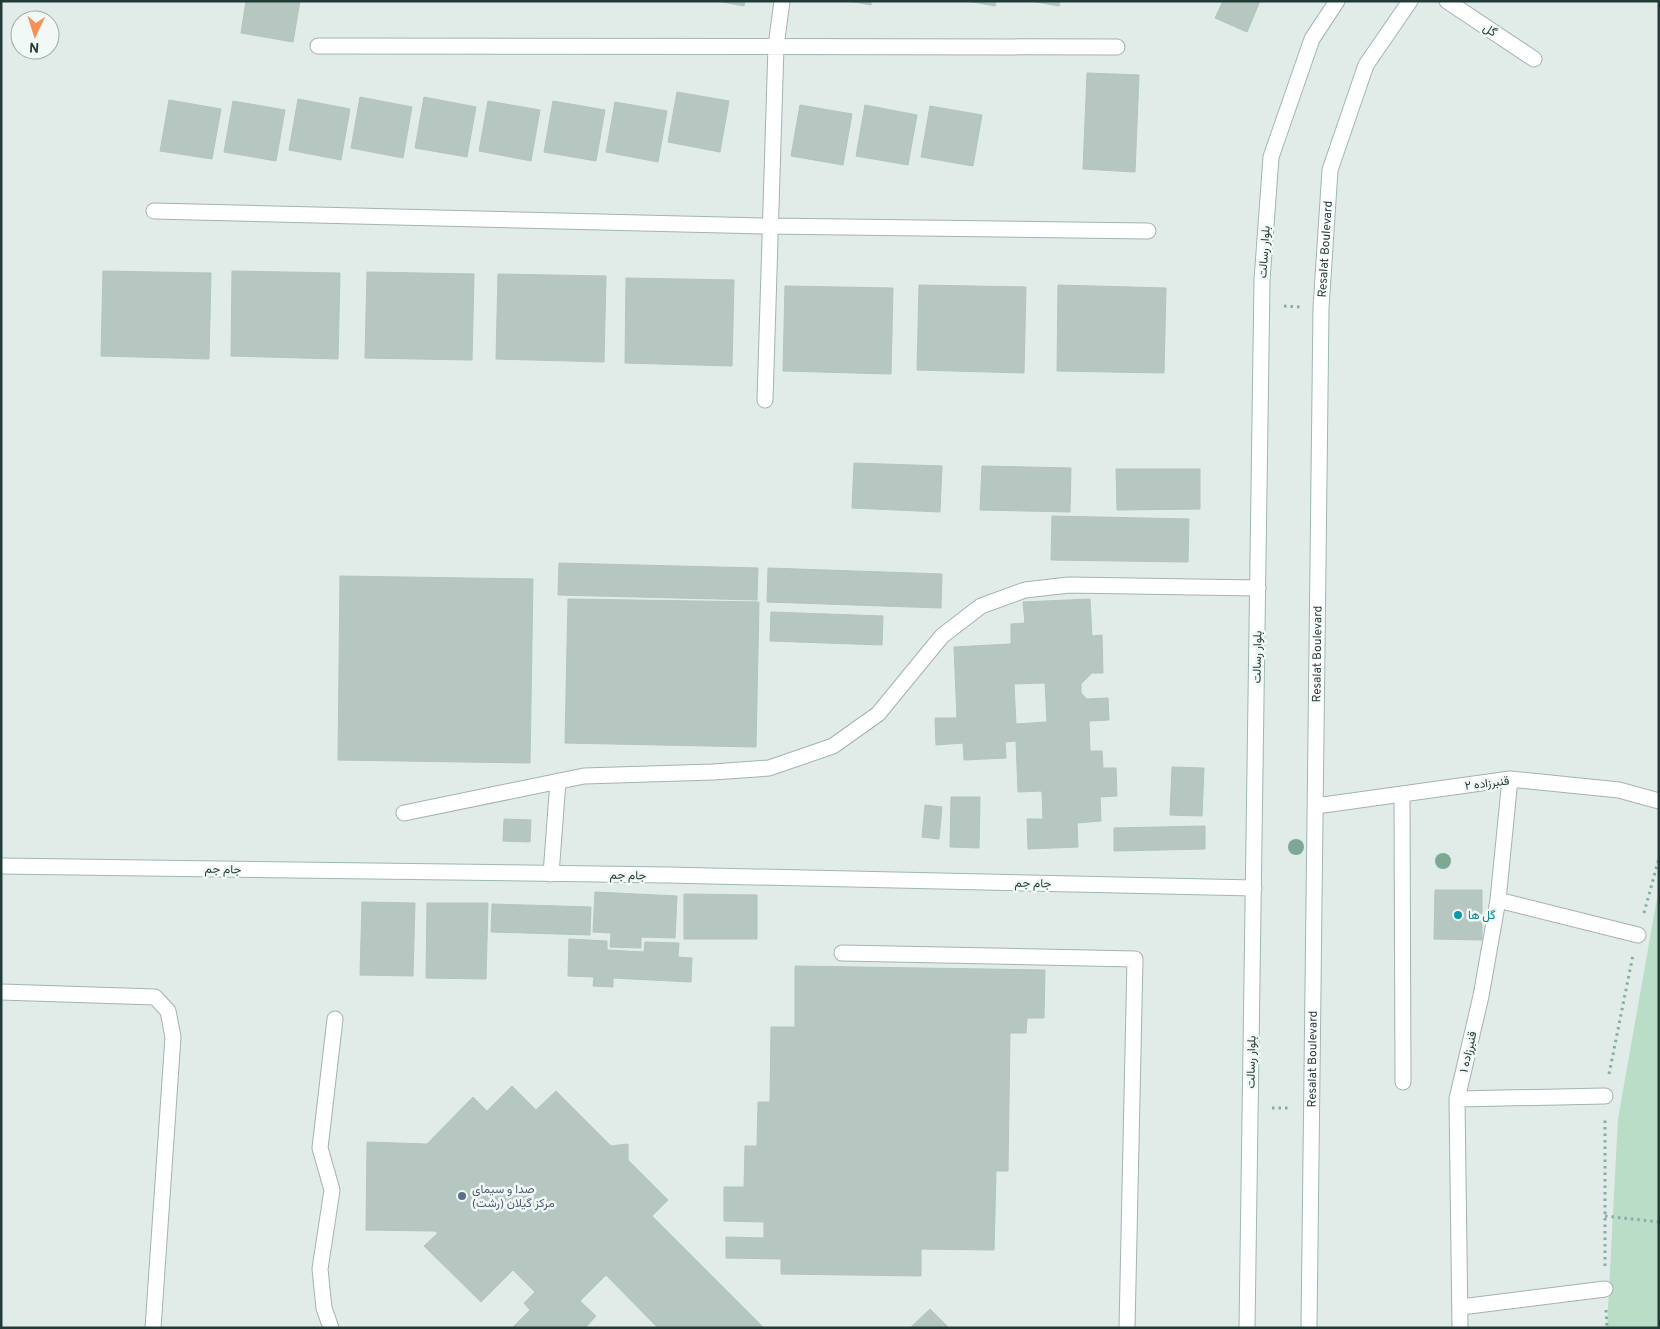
<svg xmlns="http://www.w3.org/2000/svg" width="1660" height="1329" font-family="Overpass,Vazirmatn,sans-serif">
<style>
.green{fill:#b9ddc7}
.building{fill:#b6c6c1;stroke:#b3c5c0;fill-rule:evenodd}
.lines{fill:none;stroke-linecap:round;stroke-linejoin:round}
.lane-casing{stroke:#a4b3b0;stroke-width:17}
.street-casing{stroke:#a4b3b0;stroke-width:17}
.secondary-casing{stroke:#9fb7b2;stroke-width:17}
.path{stroke:#81afa7;stroke-width:3;stroke-dasharray:2.5 4;stroke-linecap:butt}
.lane{stroke:#fff;stroke-width:15}
.street{stroke:#fff;stroke-width:15}
.secondary{stroke:#fff;stroke-width:15}
.tree{fill:#7da994}
.culture-dot{fill:#0f9aa8;stroke:#f1f8f5;stroke-width:2}
.service-dot{fill:#5c6f8a;stroke:#f1f8f5;stroke-width:2}
.labels{text-anchor:middle;stroke-width:5;stroke-linejoin:round;paint-order:stroke}
.street-label{font-size:12px;fill:#213c38;stroke:#f1f8f5}
.culture-label{font-size:12px;fill:#0d838f;stroke:#f1f8f5;text-anchor:start}
.service-label{font-size:12px;fill:#4e5e75;stroke:#f1f8f5;text-anchor:start}
</style>
<rect width="100%" height="100%" fill="#e1ebe8"/>
<!-- green -->
<path class="green" d="M1659,887V1328H1607L1618,1119Z"/>
<!-- building -->
<path class="building" d="M246,1H300L293,42L241,33Z
M718,1H745L744,6Z
M849,1H871V5Z
M968,1H996L995,6Z
M1031,1H1060L1059,6Z
M1223,1H1260L1247,32L1215,18Z
M1087,73L1139,75L1135,172L1083,169Z
M677,92L729,101L720,152L668,142Z
M360,97L412,107L403,158L351,148Z
M424,97L476,107L467,157L415,148Z
M298,99L350,109L341,160L289,150Z
M169,100L221,109L212,159L160,151Z
M233,101L285,110L276,161L224,152Z
M488,101L540,110L531,161L479,151Z
M553,101L605,110L596,161L544,152Z
M615,102L667,111L658,162L606,152Z
M800,105L852,114L843,165L791,156Z
M865,105L917,115L908,165L856,156Z
M930,106L982,115L973,166L921,157Z
M103,271L211,273L209,359L101,356Z
M232,271L340,273L338,359L231,356Z
M367,272L474,274L472,360L365,358Z
M498,274L606,276L604,362L496,359Z
M626,278L734,280L732,366L625,363Z
M919,285L1026,287L1024,373L917,370Z
M1058,285L1166,288L1164,373L1057,371Z
M785,286L893,288L891,374L783,371Z
M854,463L942,466L940,512L852,508Z
M982,466L1071,468L1070,512L980,510Z
M1116,469H1200V509L1117,510Z
M1052,516L1189,519L1188,562L1051,560Z
M559,563L758,568L757,600L558,595Z
M768,568L942,574L941,608L767,602Z
M340,576L533,579L530,763L338,760Z
M568,599L759,602L756,747L565,743Z
M1090,599L1092,636L1102,635L1103,673H1092L1081,684V693L1087,699L1108,698L1109,720L1089,721L1090,751H1102L1103,768H1116L1117,796L1100,797L1101,821L1077,823L1078,847L1028,849L1027,819H1043L1042,791L1018,792L1016,741L1005,742L1006,758L964,760L963,743L936,745L935,718H957L954,647L1011,644V624L1025,623L1023,602ZM1045,683L1047,722L1016,724L1014,684Z
M771,612L883,616L882,645L770,641Z
M1172,767L1204,768L1202,816L1170,815Z
M951,797H980L979,848L950,847Z
M925,805L942,807L939,839L922,837Z
M504,819L531,820L530,842L503,841Z
M1205,826V849L1114,851V828Z
M1435,890H1482V940L1434,939Z
M595,892L677,896L675,938L641,937V948L610,947L611,933L593,932Z
M684,894L757,895V939H684Z
M362,902L415,903L413,976L360,975Z
M427,903H488L486,979L426,978Z
M492,904L591,907L590,935L491,932Z
M569,939L607,941V950L644,952L645,942L679,943L678,957L692,958L691,982L613,978V987L593,986L594,977L568,976Z
M795,966L1045,970L1044,1018H1027L1026,1033H1010L1008,1171H996L994,1250L921,1249V1276L781,1274V1259L726,1258V1237L764,1238V1222L724,1221V1187H744L745,1146H757L758,1102H770L771,1027H795Z
M512,1086L536,1110L556,1091L611,1146L628,1144V1160L668,1200L652,1216L764,1328H658L606,1275L580,1301L596,1316L585,1328H512L530,1310L524,1303L535,1292L513,1270L481,1302L424,1246L438,1233L435,1231L366,1230L367,1142L427,1144L473,1097L487,1111Z
M930,1309L949,1328H910Z"/>
<g class="lines">
<!-- lane casing -->
<g class="lane-casing">
<path id="lane" d="M404,813L584,776L713,772L769,768L833,746L878,714L942,636L981,606L1025,590L1069,585L1258,588
M551,874L558,781
M842,953L1135,959L1127,1328
M1,992L155,997L168,1011L173,1037L153,1328
M331,1328L324,1308L320,1269L332,1190L320,1148L335,1019"/>
</g>
<!-- street casing -->
<g class="street-casing">
<path id="street" d="M1447,1L1534,59
M318,46L1117,47
M154,211L769,226L1148,231
M765,400L776,46L782,1
M1402,794L1403,1082
M1316,806L1510,779L1619,790L1659,801
M1498,900L1638,935
M1457,1099L1605,1096
M1461,1307L1605,1289
M1460,1328L1457,1099L1481,996L1498,900L1510,779"/>
</g>
<!-- secondary casing -->
<g class="secondary-casing">
<g id="secondary">
<path d="M1,866L668,875L1254,888"/>
<path d="M1247,1328L1262,280L1271,157L1312,39L1337,1"/>
<path id="s1" d="M1309,1328L1321,308L1330,170L1366,65L1410,1"/>
</g>
</g>
<!-- path -->
<path class="path" d="M1284,306L1300,307
M1644,913L1659,858
M1609,1074L1633,955
M1272,1108H1289
M1605,1216L1659,1222
M1605,1266V1117
M1606,1310L1607,1328"/>
<!-- lane -->
<use href="#lane" class="lane"/>
<!-- street -->
<use href="#street" class="street"/>
<!-- secondary -->
<use href="#secondary" class="secondary"/>
</g>
<!-- trees -->
<g class="tree">
<circle cx="1296" cy="847" r="8"/>
<circle cx="1443" cy="861" r="8"/>
</g>
<!-- markers -->
<circle class="culture-dot" cx="1458" cy="915" r="5"/>
<circle class="service-dot" cx="462" cy="1196" r="5"/>
<g class="labels">
<!-- street labels -->
<g class="street-label">
<text transform="translate(1490 30) rotate(34)" y="4">گل</text>
<text dy="4" stroke="none"><textPath href="#s1" startOffset="1079">Resalat Boulevard</textPath></text>
<text transform="translate(1264 252) rotate(-86)" y="4">بلوار رسالت</text>
<text dy="4" stroke="none"><textPath href="#s1" startOffset="674">Resalat Boulevard</textPath></text>
<text transform="translate(1257 657) rotate(-89)" y="4">بلوار رسالت</text>
<text transform="translate(1487 783) rotate(-7)" y="4">قنبرزاده ۲</text>
<text transform="translate(223 869) rotate(1)" y="4">جام جم</text>
<text transform="translate(628 875) rotate(1)" y="4">جام جم</text>
<text transform="translate(1033 883) rotate(1)" y="4">جام جم</text>
<text transform="translate(1468 1052) rotate(-77)" y="4">قنبرزاده ۱</text>
<text dy="4" stroke="none"><textPath href="#s1" startOffset="269">Resalat Boulevard</textPath></text>
<text transform="translate(1251 1062) rotate(-89)" y="4">بلوار رسالت</text>
</g>
<!-- culture labels -->
<g class="culture-label">
<text x="1468" y="919">گل ها</text>
</g>
<!-- service labels -->
<g class="service-label">
<text x="472" y="1193">صدا و سیمای<tspan x="472" dy="14">مرکز گیلان (رشت)</tspan></text>
</g>
</g>
<!-- border -->
<rect width="1660" height="1329" fill="none" stroke="#213c38" stroke-width="5"/>
<!-- north arrow -->
<g transform="translate(35 35) rotate(184)"><circle r="24" fill="#f1f8f5" stroke="#9eada9"/>
<path d="M0-4L9 19L0 12L-9 19Z" fill="#f29258"/>
<text y="-8" font-size="14" font-weight="bold" text-anchor="middle" fill="#213c38">N</text>
</g>
</svg>
